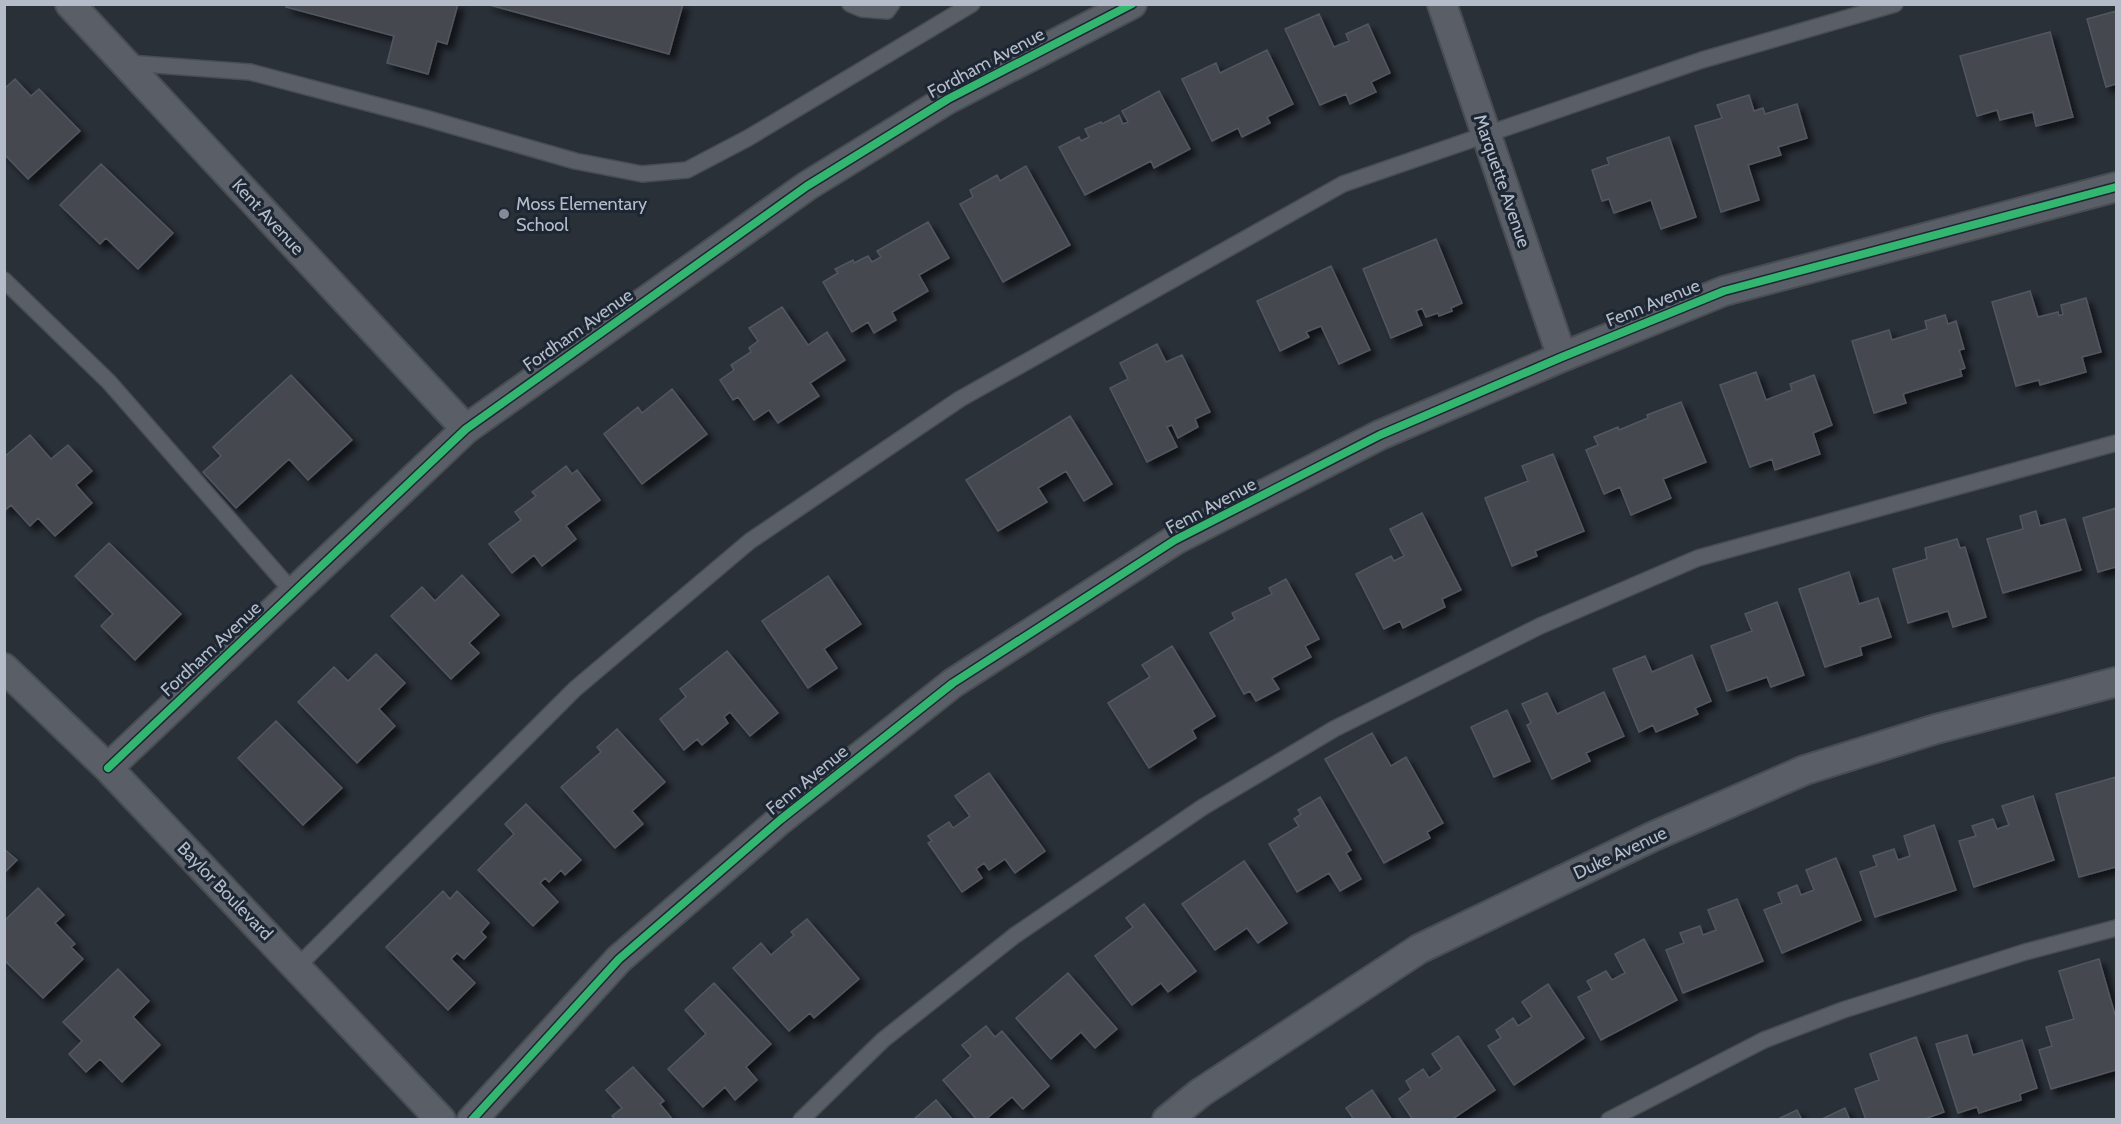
<svg xmlns="http://www.w3.org/2000/svg" width="2121" height="1124" font-family="Cabin,sans-serif">
<style>
.building{fill:#444950;stroke:#52575f;stroke-width:1.5;filter:url(#shadow)}
.lines{fill:none;stroke-linecap:round;stroke-linejoin:round}
.service-casing{stroke:#484c53;stroke-width:18}
.minor-casing{stroke:#484c53;stroke-width:32}
.service{stroke:#5a5e66;stroke-width:15}
.minor{stroke:#5a5e66;stroke-width:28}
.cycleway-casing{stroke:#1d2633;stroke-width:11}
.cycleway{stroke:#33b770;stroke-width:8}
.poi-dot{fill:#848b96;stroke:#1d2633;stroke-width:2}
.labels{text-anchor:middle;stroke-width:6;stroke-linejoin:round;paint-order:stroke}
.street-label{font-size:18px;fill:#b4bcc9;stroke:#1d2633}
.poi-label{font-size:18px;fill:#b4bcc9;stroke:#1d2633;text-anchor:start}
</style>
<defs>
<filter id="shadow"><feDropShadow dx="5.5" dy="5.5" stdDeviation="3" flood-color="#0009"/></filter>
</defs>
<rect width="100%" height="100%" fill="#2a3038"/>
<!-- building -->
<path class="building" d="M287,4H458L447,44L437,41L428,74L387,63L394,36L286,7Z
M486,4H683L669,54Z
M2116,11V84L2106,87L2087,19Z
M1319,14L1334,47L1349,41L1346,34L1368,24L1390,73L1371,82L1376,92L1350,104L1346,94L1320,105L1285,29Z
M2050,32L2073,117L2036,126L2033,112L2000,120L1997,110L1977,116L1960,56Z
M1267,50L1293,104L1267,117L1270,123L1242,137L1238,128L1212,141L1182,79L1216,63L1220,73Z
M15,79L31,96L39,89L80,131L28,179L4,154V89Z
M1159,91L1190,149L1154,168L1151,161L1085,195L1059,147L1079,137L1081,141L1089,137L1085,129L1101,122L1102,124L1119,115L1123,124L1128,122L1122,111Z
M1749,95L1754,111L1763,108L1765,114L1797,104L1807,138L1778,147L1781,155L1748,165L1759,200L1721,212L1695,126L1722,118L1717,105Z
M1669,137L1696,217L1661,229L1651,200L1614,213L1609,199L1602,201L1592,170L1609,164L1607,158Z
M101,164L173,233L138,269L106,238L100,244L60,205Z
M1026,166L1070,245L1003,282L960,204L973,197L970,190L997,175L1000,181Z
M928,222L949,258L919,275L928,291L892,312L896,320L874,333L868,322L852,332L823,282L838,273L835,269L853,260L854,263L868,256L872,262L881,257L877,251Z
M1436,239L1462,303L1451,308L1452,311L1439,316L1438,313L1426,317L1422,308L1416,311L1422,325L1391,338L1363,269Z
M1331,266L1370,350L1339,364L1321,326L1306,332L1309,337L1280,351L1257,301Z
M2030,291L2038,317L2058,312L2059,316L2063,314L2061,305L2086,298L2101,352L2082,357L2086,372L2040,385L2039,380L2016,386L1992,302Z
M782,307L808,345L827,332L845,360L810,383L819,396L778,423L769,410L754,420L738,397L733,400L720,380L734,370L731,365L751,352L749,348L758,341L749,328Z
M1945,315L1948,324L1956,321L1964,349L1959,350L1965,368L1960,370L1962,376L1903,394L1906,403L1874,413L1852,341L1889,330L1892,340L1927,329L1925,321Z
M1157,344L1166,362L1182,355L1210,412L1195,419L1198,427L1178,438L1172,425L1167,427L1177,447L1147,462L1110,388L1128,379L1120,363Z
M1756,372L1766,400L1792,390L1790,384L1814,375L1832,425L1813,433L1820,454L1775,470L1772,459L1750,467L1720,385Z
M291,375L352,440L308,480L289,459L236,508L203,472L221,456L213,447Z
M672,389L707,434L642,484L604,434L638,407L642,413Z
M1681,402L1706,462L1663,479L1671,498L1631,515L1620,487L1604,494L1586,450L1598,445L1594,437L1618,427L1619,430L1648,418L1647,415Z
M1070,416L1112,484L1084,501L1066,471L1038,488L1047,502L998,531L966,480Z
M30,435L51,459L68,445L92,471L76,485L92,503L55,536L38,518L30,526L11,505L4,511V457Z
M1553,454L1584,531L1535,551L1537,556L1512,566L1485,498L1528,481L1522,466Z
M566,466L572,474L577,470L600,500L566,526L576,539L542,566L534,555L512,573L489,544L521,520L515,512L536,496L532,492Z
M2116,508V567L2098,572L2083,518Z
M2036,511L2040,526L2065,519L2081,570L2003,593L1987,539L2023,529L2020,516Z
M1422,513L1461,590L1442,599L1445,607L1403,628L1400,621L1384,629L1356,574L1391,556L1394,561L1404,556L1390,529Z
M1957,539L1960,548L1965,547L1986,617L1953,627L1948,611L1908,623L1893,569L1927,559L1925,548Z
M109,543L181,614L135,660L101,626L113,614L75,576Z
M1849,572L1859,604L1878,598L1891,637L1860,647L1862,655L1825,667L1799,589Z
M462,575L499,615L469,643L479,653L451,679L391,616L422,587L435,601Z
M828,576L861,624L824,649L837,668L808,688L762,621Z
M1286,579L1319,639L1305,646L1311,657L1272,678L1279,689L1256,701L1250,691L1244,694L1210,633L1235,619L1232,613L1272,594L1269,588Z
M1777,602L1804,675L1771,687L1767,677L1727,691L1711,646L1752,631L1745,614Z
M1172,646L1215,716L1192,730L1196,738L1149,768L1108,703L1150,677L1142,665Z
M727,651L778,713L750,736L730,712L724,717L728,723L702,745L697,739L684,750L660,719L686,697L680,689Z
M376,654L405,683L379,709L395,726L357,763L298,702L334,667L348,681Z
M1692,655L1711,701L1695,708L1698,714L1656,732L1653,725L1639,732L1613,669L1645,656L1652,672Z
M1604,692L1624,736L1586,753L1590,761L1552,779L1527,725L1531,723L1522,704L1547,693L1557,714Z
M1507,710L1530,761L1494,777L1471,727Z
M276,721L342,788L303,825L238,758Z
M617,729L665,782L632,811L643,824L615,848L561,787L601,752L597,747Z
M1372,733L1391,766L1406,757L1443,823L1427,832L1430,838L1384,863L1325,759Z
M989,773L1045,851L1015,873L1005,859L989,870L984,863L976,869L982,878L962,892L928,843L932,841L928,836L949,822L953,828L970,816L955,796Z
M2116,777V867L2079,877L2056,794Z
M2033,796L2054,860L1974,887L1959,841L1976,836L1972,826L1993,819L1997,829L2009,825L2002,806Z
M1320,797L1351,850L1346,853L1361,879L1340,891L1329,873L1297,892L1269,844L1299,826L1294,819L1301,814L1298,810Z
M526,804L581,860L565,875L561,870L549,882L545,878L540,883L558,902L533,926L478,870L514,834L505,824Z
M1934,825L1956,890L1875,917L1860,872L1877,866L1873,856L1894,849L1898,860L1910,856L1904,836Z
M4,849L17,860L4,873Z
M1836,858L1861,920L1782,953L1764,910L1782,903L1778,893L1797,885L1801,895L1814,890L1806,870Z
M1244,861L1287,923L1258,943L1247,928L1215,950L1182,904Z
M38,888L64,915L55,923L75,944L71,947L83,959L43,998L4,960V921Z
M443,891L450,899L457,891L489,923L481,932L486,937L464,959L457,953L451,959L475,983L448,1010L386,947Z
M1737,899L1763,961L1683,993L1666,950L1684,943L1680,933L1700,926L1703,935L1716,930L1708,910Z
M1144,904L1196,971L1168,992L1161,983L1132,1005L1095,956L1133,927L1126,918Z
M807,919L859,979L814,1018L810,1013L789,1031L733,968L761,943L771,955L794,935L791,932Z
M1644,939L1677,1000L1601,1040L1578,997L1592,990L1587,981L1606,971L1612,980L1625,973L1615,954Z
M2099,959L2116,1018V1070L2051,1089L2039,1050L2052,1046L2046,1027L2074,1019L2059,971Z
M118,969L149,1001L133,1017L160,1045L122,1082L100,1059L86,1072L69,1054L82,1041L63,1022Z
M1068,973L1117,1029L1095,1048L1081,1032L1051,1059L1016,1018Z
M714,983L771,1044L746,1067L757,1080L735,1100L725,1087L703,1107L668,1069L706,1034L685,1010Z
M1548,984L1584,1038L1514,1085L1488,1046L1501,1038L1496,1030L1513,1018L1518,1026L1532,1017L1522,1002Z
M986,1026L995,1037L1002,1031L1049,1086L1023,1109L1012,1097L985,1120H977L943,1080L971,1056L962,1045Z
M1967,1035L1973,1055L2022,1040L2037,1088L2020,1094L2021,1100L1979,1113L1977,1107L1958,1113L1936,1044Z
M1458,1036L1495,1090L1451,1120H1413L1399,1099L1411,1090L1406,1081L1423,1069L1429,1078L1442,1069L1432,1054Z
M1916,1037L1944,1112L1922,1120H1866L1855,1089L1879,1080L1870,1054Z
M633,1067L664,1101L660,1104L673,1120H616L612,1116L622,1108L606,1090Z
M1372,1090L1392,1120H1354L1346,1108Z
M936,1100L953,1120H913Z
M1845,1108L1850,1120H1820Z
M1797,1110L1802,1120H1776Z"/>
<g class="lines">
<!-- service casing -->
<g class="service-casing">
<path id="service" d="M850,4L862,9L887,11L892,4
M128,63L250,72L425,118L575,161L642,174L687,170L748,138L972,4
M4,280L109,382L293,592
M297,967L575,689L750,541L960,399L1343,184L1702,60L1895,4
M801,1120L883,1040L1014,936L1203,807L1334,729L1540,626L1698,558L2116,443
M1609,1120L1764,1040L1843,1010L2025,952L2116,928"/>
</g>
<!-- minor casing -->
<g class="minor-casing">
<path id="minor" d="M70,4L466,429
M1442,4L1562,357
M4,668L108,768L441,1120
M108,768L466,429L807,186L948,99L1132,4
M472,1120L619,959L780,820L953,683L1175,540L1380,435L1562,357L1724,291L2116,187
M1167,1120L1200,1093L1419,949L1654,836L1805,770L1936,729L2116,682"/>
</g>
<!-- service -->
<use href="#service" class="service"/>
<!-- minor -->
<use href="#minor" class="minor"/>
<!-- cycleway casing -->
<g class="cycleway-casing">
<path id="cycleway" d="M108,768L466,429L807,186L948,99L1132,4
M472,1120L619,959L780,820L953,683L1175,540L1380,435L1562,357L1724,291L2116,187"/>
</g>
<!-- cycleway -->
<use href="#cycleway" class="cycleway"/>
</g>
<!-- markers -->
<circle class="poi-dot" cx="504" cy="214" r="6"/>
<g class="labels">
<!-- street labels -->
<g class="street-label">
<text transform="translate(986 63) rotate(-28)" y="6">Fordham Avenue</text>
<text transform="translate(1502 181) rotate(71)" y="6">Marquette Avenue</text>
<text transform="translate(268 217) rotate(47)" y="6">Kent Avenue</text>
<text transform="translate(1653 303) rotate(-22)" y="6">Fenn Avenue</text>
<text transform="translate(578 330) rotate(-35)" y="6">Fordham Avenue</text>
<text transform="translate(1211 506) rotate(-28)" y="6">Fenn Avenue</text>
<text transform="translate(211 649) rotate(-43)" y="6">Fordham Avenue</text>
<text transform="translate(807 780) rotate(-39)" y="6">Fenn Avenue</text>
<text transform="translate(1620 853) rotate(-25)" y="6">Duke Avenue</text>
<text transform="translate(225 891) rotate(46)" y="6">Baylor Boulevard</text>
</g>
<!-- poi labels -->
<g class="poi-label">
<text x="516" y="210">Moss Elementary<tspan x="516" dy="21">School</tspan></text>
</g>
</g>
<!-- border -->
<rect width="2121" height="1124" fill="none" stroke="#b4bcc9" stroke-width="12"/>
</svg>
